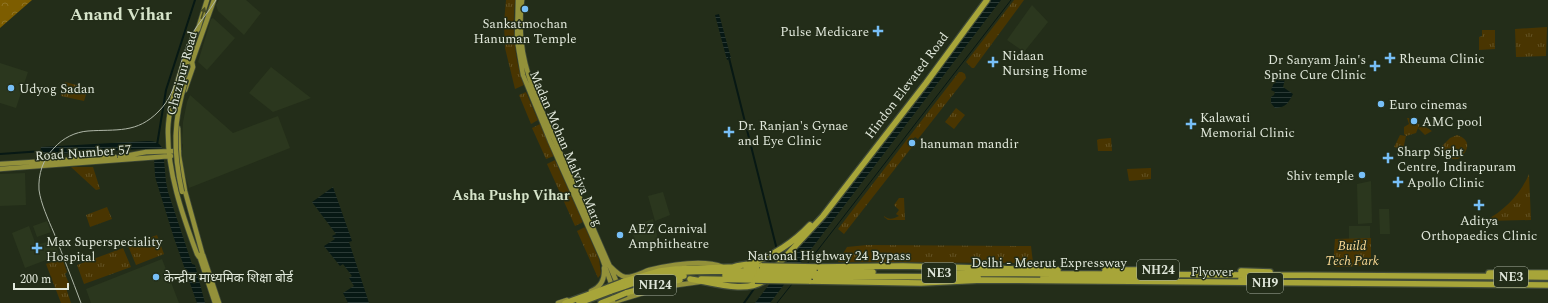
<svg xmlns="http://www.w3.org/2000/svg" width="1548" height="303" font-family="Spectral,'Noto Sans Devanagari',serif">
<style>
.built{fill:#2b371e}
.grass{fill:url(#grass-tufts)}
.forest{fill:url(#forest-crowns)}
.water{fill:url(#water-rules)}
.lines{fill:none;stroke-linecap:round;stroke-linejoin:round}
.stream{stroke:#071814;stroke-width:1}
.canal{stroke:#071814;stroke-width:2}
.major-casing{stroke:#414b38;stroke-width:6}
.highway-casing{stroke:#414b38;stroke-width:8}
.major{stroke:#93913a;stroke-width:4.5}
.highway{stroke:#a7a539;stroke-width:5.5}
.rail{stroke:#afb7a8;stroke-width:1}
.major-bridge-casing{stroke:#414b38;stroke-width:6;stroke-linecap:butt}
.highway-bridge-casing{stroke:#414b38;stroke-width:8;stroke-linecap:butt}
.major-bridge{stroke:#93913a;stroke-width:4.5}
.highway-bridge{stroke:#a7a539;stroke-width:5.5}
.oneway{fill:#454b23}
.poi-dot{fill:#77bff7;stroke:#232d19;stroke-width:1.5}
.labels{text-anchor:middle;stroke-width:3;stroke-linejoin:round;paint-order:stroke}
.shield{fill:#232d19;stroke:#a8b0a1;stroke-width:1}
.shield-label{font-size:12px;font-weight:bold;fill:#e1e8db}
.poi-label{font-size:13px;fill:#e1e8db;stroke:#232d19;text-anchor:start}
.street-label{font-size:13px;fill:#e1e8db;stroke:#232d19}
.park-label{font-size:13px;font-style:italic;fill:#fad993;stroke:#232d19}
.neighbourhood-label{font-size:14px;font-weight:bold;fill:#d6e4ca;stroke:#232d19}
.district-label{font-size:17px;font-weight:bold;fill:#d6e4ca;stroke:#232d19}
</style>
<defs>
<pattern id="grass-tufts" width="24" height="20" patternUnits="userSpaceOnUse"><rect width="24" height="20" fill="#493501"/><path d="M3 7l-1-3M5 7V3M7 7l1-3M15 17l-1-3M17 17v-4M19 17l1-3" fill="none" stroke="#635225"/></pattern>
<pattern id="forest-crowns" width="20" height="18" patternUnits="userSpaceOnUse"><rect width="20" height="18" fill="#7d5d00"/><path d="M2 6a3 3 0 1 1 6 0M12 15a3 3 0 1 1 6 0" fill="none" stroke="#8f7425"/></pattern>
<pattern id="water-rules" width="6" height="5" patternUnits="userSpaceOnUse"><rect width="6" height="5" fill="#071814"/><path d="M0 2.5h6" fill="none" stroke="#2b3a36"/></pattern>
</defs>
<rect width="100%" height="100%" fill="#232d19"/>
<!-- built -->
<path class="built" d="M219,0H246L261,13L244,35L218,11L216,5Z
M1032,5L1048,22L1024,52L1007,40Z
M213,18L235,38L207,70L198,62L211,19Z
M0,63L28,72L16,108L0,103Z
M271,67L311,98L273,112L249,93Z
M190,95L233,133L278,116L290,148L189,188L183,168L182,152L183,145L182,143L183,122L187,102Z
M25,173L26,205L0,206V174Z
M1371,181L1372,223L1358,224L1357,184Z
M663,192L670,215L655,221L648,196Z
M1379,209H1389L1390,234H1380Z
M653,219L658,239L639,244L636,242L630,227Z
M47,221L51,232L37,237L33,226Z
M29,226L36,245L54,240L59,255L25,268L12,233Z
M1349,226H1370V240H1349Z
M162,259L179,303H91L86,289Z"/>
<!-- grass -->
<path class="grass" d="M506,0H515C512,29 514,58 524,85L515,89L505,48L504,23Z
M1014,0H1024L974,68H972L966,62Z
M1547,27L1546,56L1516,57L1515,29Z
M1482,30H1495V49L1479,50V37L1482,36Z
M959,72H962L965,74L966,78L918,139L915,137L909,144L912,147L844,234L838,229Z
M65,82L88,88L84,101L61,96Z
M526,92L538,120L531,124L519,95Z
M956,108L965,115L954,129L945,122Z
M1407,118H1409L1413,127L1412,124H1420L1418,128L1424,126L1432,131L1425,135L1418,128L1416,133L1406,136L1403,150L1394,147L1400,135L1406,136L1404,134V127L1409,124Z
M540,124L554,156L546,159L532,128Z
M1457,135C1472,140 1469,151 1458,159C1449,160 1444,156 1439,149L1450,138Z
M1111,138L1112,151H1098L1097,140L1099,139Z
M555,160L583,222L575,226L547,164Z
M71,167H93L100,189L96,190Z
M1151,168V179L1129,181L1127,169Z
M1529,174L1531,220L1485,221C1505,210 1520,195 1529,174Z
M899,198H904L905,220H888L884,217V216C889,220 893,219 899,216L896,214L899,210L894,205Z
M107,207L112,219L90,227L86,215Z
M585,227L599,259L601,274L598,278L577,231Z
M157,235L164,254L136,265L128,246Z
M1371,238V265L1366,266L1336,267L1333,266L1335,239Z
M867,245L1031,246L1033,263L838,262L847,247Z
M123,248L131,267L84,284L77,265Z
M62,258L67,272L65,274L70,286L66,288L71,303H61L46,264Z"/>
<!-- forest -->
<path class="forest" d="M0,0H32L0,28Z"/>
<!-- water -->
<path class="water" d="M987,0H1001L770,303H755Z
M719,14L731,58L727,60L715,15Z
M1274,72L1285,79L1283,87L1293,94C1288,103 1287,107 1275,108L1271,103V97L1274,95L1275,92L1271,90L1276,78Z
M147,141C155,141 159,142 163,149L166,182L168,192L192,264L195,265L205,303H197L174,238L156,180C154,173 155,153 152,150L141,149L40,155L41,147Z
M333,187L352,241L349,242L369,303H348L343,293L354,286L349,278L352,276L343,264L340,266L324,246L335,239L332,236L336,234L312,202Z"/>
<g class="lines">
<!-- stream -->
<path class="stream" d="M807,264L1011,0
M777,303L792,284"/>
<!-- canal -->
<path class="canal" d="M729,58L777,250
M157,145L166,90L195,0
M0,154L43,151
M768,265L774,255
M744,303L756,286"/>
<!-- major casing -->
<g class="major-casing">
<path id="major" d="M518,0L517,40L523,75L550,141L602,258L617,300
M522,0C517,38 524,67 538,102L618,285
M199,26C186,52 169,100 168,129C167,171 182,214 197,254L199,257
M198,29L207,0
M183,79L192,47
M185,90L193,67L192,62L214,0
M178,128L179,156L185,191L203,256
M120,157L146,152L179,151
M0,164L115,157
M0,169L171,156
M199,255L215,303
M203,255L219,303
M610,266C614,270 620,276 625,277C632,278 643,272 649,270C670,265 703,259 723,267
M591,291C601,287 605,279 604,268
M558,303L567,300
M610,303L663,287L699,282"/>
</g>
<!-- highway casing -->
<g class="highway-casing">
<path id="highway" d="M733,267C739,265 746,265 752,263C773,256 795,241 810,225
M746,267L762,266
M818,267L903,266L1058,270
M774,269L823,216L926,83L987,0
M1105,270H1162
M814,271L873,272
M1241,271L1270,272
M942,273L1247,275
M1489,273H1548
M725,275L757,276
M1264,275L1548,277
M813,276L978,277
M1043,277L1136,278
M690,279C710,282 749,295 766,279
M701,279L755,280
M1241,279L1276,280
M653,281L684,276
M809,281L921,283L982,280L1548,285
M622,282L660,271L676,269L735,267
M623,287C638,281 654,276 670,273C699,270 729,271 759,271
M626,293L663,283L680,280
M565,303L609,287
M579,303L611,291
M601,303L614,298"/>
</g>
<!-- major -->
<use href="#major" class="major"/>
<!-- highway -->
<use href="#highway" class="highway"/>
<!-- rail -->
<path class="rail" d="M81,303C72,279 63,256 54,233C48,219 41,204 39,190C38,174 43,159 54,148C63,138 75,132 88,131C116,129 137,134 159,111C180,90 178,59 192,34C199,22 209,12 216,0"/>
<!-- major-bridge casing -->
<g class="major-bridge-casing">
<path id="major-bridge" d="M182,192C173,151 173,121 186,80"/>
</g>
<!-- highway-bridge casing -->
<g class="highway-bridge-casing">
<path id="highway-bridge" d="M762,266L818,267
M759,271H814
M757,276H813
M755,280L809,281
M609,287L622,282
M611,291L623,287
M614,298L626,293"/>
</g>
<!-- major-bridge -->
<use href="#major-bridge" class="major-bridge"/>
<!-- highway-bridge -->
<use href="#highway-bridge" class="highway-bridge"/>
</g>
<!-- one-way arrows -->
<defs><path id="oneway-solid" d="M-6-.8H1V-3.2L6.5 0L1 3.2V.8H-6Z"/></defs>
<use class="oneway" href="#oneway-solid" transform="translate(203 13) rotate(-72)"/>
<!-- markers -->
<g class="poi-dot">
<circle cx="525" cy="9" r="4"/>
<path d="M876 25h4v4h4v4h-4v4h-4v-4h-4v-4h4z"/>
<path d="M1388 52h4v4h4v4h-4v4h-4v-4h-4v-4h4z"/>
<path d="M991 56h4v4h4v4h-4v4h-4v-4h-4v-4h4z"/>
<path d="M1373 60h4v4h4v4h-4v4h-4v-4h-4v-4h4z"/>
<circle cx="11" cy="88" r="4"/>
<circle cx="1381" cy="104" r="4"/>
<circle cx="1414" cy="121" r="4"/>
<path d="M1189 118h4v4h4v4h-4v4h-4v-4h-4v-4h4z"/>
<path d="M727 126h4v4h4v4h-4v4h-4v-4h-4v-4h4z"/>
<circle cx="912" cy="143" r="4"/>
<path d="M1386 152h4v4h4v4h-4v4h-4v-4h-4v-4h4z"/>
<circle cx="1362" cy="175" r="4"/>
<path d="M1396 176h4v4h4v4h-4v4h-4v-4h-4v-4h4z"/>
<path d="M1477 199h4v4h4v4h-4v4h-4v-4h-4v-4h4z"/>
<circle cx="620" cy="235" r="4"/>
<path d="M35 242h4v4h4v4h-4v4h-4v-4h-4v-4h4z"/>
<circle cx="156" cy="277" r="4"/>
</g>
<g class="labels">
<!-- shield labels -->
<g class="shield">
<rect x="1137" y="260" width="42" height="20" rx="3"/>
<rect x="922" y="263" width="34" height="20" rx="3"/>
<rect x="1494" y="267" width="34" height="20" rx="3"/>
<rect x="1247" y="273" width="36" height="20" rx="3"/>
<rect x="634" y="275" width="42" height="20" rx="3"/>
</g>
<g class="shield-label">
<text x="1158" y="274">NH24</text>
<text x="939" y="277">NE3</text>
<text x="1511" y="281">NE3</text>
<text x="1265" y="287">NH9</text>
<text x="655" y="289">NH24</text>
</g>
<!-- poi labels -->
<g class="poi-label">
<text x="525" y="28" text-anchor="middle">Sankatmochan<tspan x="525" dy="15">Hanuman Temple</tspan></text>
<text x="869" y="36" text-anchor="end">Pulse Medicare</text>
<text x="1002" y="60">Nidaan<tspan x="1002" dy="15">Nursing Home</tspan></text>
<text x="1399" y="63">Rheuma Clinic</text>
<text x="1366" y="64" text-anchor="end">Dr Sanyam Jain's<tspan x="1366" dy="15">Spine Cure Clinic</tspan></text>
<text x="19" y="93">Udyog Sadan</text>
<text x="1389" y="109">Euro cinemas</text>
<text x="1200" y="122">Kalawati<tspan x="1200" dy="15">Memorial Clinic</tspan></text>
<text x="1422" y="126">AMC pool</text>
<text x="738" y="130">Dr. Ranjan's Gynae<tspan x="738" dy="15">and Eye Clinic</tspan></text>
<text x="920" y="148">hanuman mandir</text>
<text x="1397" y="156">Sharp Sight<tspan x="1397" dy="15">Centre, Indirapuram</tspan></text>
<text x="1354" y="180" text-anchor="end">Shiv temple</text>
<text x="1407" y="187">Apollo Clinic</text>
<text x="1479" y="225" text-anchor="middle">Aditya<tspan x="1479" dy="15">Orthopaedics Clinic</tspan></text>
<text x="628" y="233">AEZ Carnival<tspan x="628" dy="15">Amphitheatre</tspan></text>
<text x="46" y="246">Max Superspeciality<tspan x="46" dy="15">Hospital</tspan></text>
<text x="164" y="282">केन्द्रीय माध्यमिक शिक्षा बोर्ड</text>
</g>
<!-- street labels -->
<g class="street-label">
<text transform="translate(181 73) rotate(-75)" y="5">Ghazipur Road</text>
<text transform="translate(906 85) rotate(-53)" y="5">Hindon Elevated Road</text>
<text transform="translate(567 148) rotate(67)" y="5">Madan Mohan Malviya Marg</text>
<text transform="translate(83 152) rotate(-4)" y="5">Road Number 57</text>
<text x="829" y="260">National Highway 24 Bypass</text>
<text x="1049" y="267">Delhi - Meerut Expressway</text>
<text x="1212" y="276">Flyover</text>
</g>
<!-- park labels -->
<g class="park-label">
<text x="1352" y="250">Build<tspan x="1352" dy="15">Tech Park</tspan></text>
</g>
<!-- neighbourhood labels -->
<g class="neighbourhood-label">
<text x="511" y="200">Asha Pushp Vihar</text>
</g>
<!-- district labels -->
<g class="district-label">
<text x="121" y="20">Anand Vihar</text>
</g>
</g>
<!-- scale -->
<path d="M14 283v6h54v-6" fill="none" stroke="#e1e8db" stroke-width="2"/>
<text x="20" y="283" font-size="12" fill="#e1e8db" stroke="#232d19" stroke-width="3" paint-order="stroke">200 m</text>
</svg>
